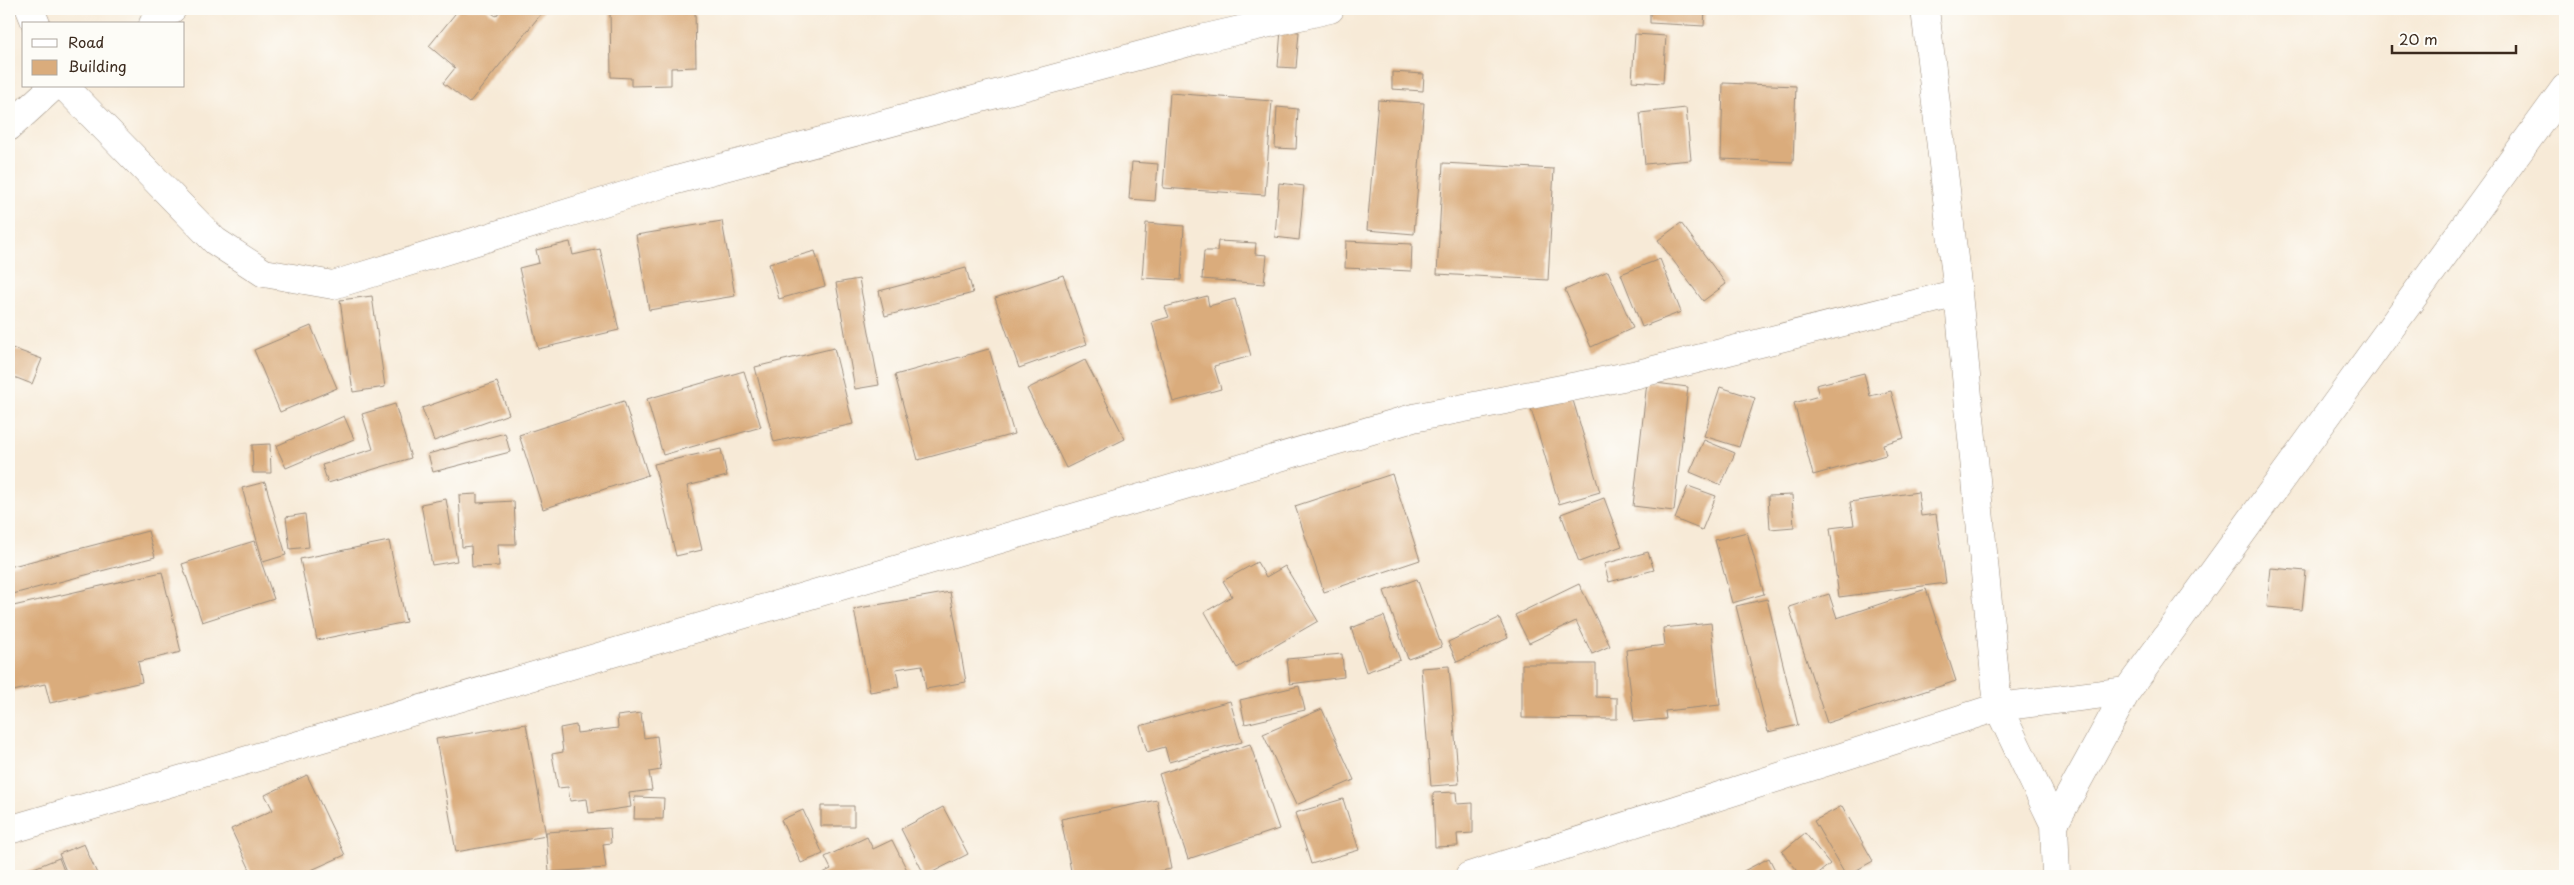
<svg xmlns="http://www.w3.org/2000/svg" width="2574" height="885" font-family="'Playpen Sans',sans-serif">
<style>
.building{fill:#daac7c}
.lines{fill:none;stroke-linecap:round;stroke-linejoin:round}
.minor-casing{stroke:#998a7a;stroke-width:29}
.minor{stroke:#fff;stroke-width:28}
</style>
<rect width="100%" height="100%" fill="#fdfcf7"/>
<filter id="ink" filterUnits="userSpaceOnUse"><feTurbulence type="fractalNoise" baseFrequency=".02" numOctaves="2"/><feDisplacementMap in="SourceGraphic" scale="10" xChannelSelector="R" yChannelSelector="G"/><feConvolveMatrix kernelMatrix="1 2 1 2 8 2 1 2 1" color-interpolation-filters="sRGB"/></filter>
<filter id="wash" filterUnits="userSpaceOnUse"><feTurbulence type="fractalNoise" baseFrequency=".0096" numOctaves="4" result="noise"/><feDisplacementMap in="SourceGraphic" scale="20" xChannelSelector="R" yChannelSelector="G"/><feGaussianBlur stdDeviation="1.12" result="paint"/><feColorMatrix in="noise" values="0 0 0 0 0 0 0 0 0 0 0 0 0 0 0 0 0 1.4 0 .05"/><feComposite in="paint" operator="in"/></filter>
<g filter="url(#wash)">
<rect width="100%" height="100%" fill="#f7ead7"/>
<g id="blocks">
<!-- building -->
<path class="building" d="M459,9H486L496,16L502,9H545L469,103L443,83L455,68L429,46Z
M610,9H695L696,67L671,68V85L631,86V78L611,77Z
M1650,9H1705L1704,26L1650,23Z
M1281,30L1299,32L1296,68L1278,67Z
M1635,34L1666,36L1663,83L1632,81Z
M1392,72L1424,74L1423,91L1392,89Z
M1723,83L1796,86L1793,162L1721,159Z
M1170,93L1272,101L1265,195L1163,188Z
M1378,100L1424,103L1414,234L1367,230Z
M1277,107L1298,109L1296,149L1275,148Z
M1686,108L1691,160L1645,164L1640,113Z
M1132,162L1158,164L1155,201L1129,199Z
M1443,163L1554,169L1548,280L1437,274Z
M1279,183L1304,186L1299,240L1275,237Z
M722,221L735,296L649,310L636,235Z
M1146,223L1184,226L1181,280L1142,278Z
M1681,223L1726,284L1703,301L1658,240Z
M1218,241L1256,243L1255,254L1267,255L1264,284L1202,279L1204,251H1217Z
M1346,241L1412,244L1411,271L1345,268Z
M570,242L573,255L600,249L619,330L538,349L519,268L539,263L536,250Z
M815,251L825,286L779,299L769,264Z
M1660,259L1681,312L1642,327L1621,274Z
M966,268L973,293L885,316L879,291Z
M1608,271L1633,328L1591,347L1565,290Z
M1063,275L1087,344L1019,368L995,298Z
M859,279L879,385L855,389L836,283Z
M372,296L385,387L353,392L340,300Z
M1207,296L1209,306L1235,299L1251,356L1214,366L1221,389L1173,402L1152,322L1169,317L1165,307Z
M311,326L337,388L280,412L254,350Z
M9,347L42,359L32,384L9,375Z
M834,348L853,424L774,442L755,367Z
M989,349L1014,434L918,460L895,375Z
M1085,360L1125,439L1066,468L1027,389Z
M744,371L761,427L663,455L647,399Z
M1864,373L1870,396L1891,391L1904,438L1883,444L1886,455L1813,475L1794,403L1819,396L1816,385Z
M497,382L509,414L434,441L422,408Z
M1647,382L1688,387L1674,511L1633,506Z
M1720,387L1755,398L1739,447L1704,436Z
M1570,390L1600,492L1559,504L1529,402Z
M624,401L648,475L543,509L519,435Z
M395,404L411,458L328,483L322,465L373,449L362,414Z
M344,416L354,439L286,468L276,446Z
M505,433L510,452L433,472L428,454Z
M1704,440L1735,453L1721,485L1690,472Z
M270,444L271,473H253L252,445Z
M721,449L727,476L687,486L702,550L676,556L654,464Z
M1392,474L1420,560L1324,592L1295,506Z
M265,482L286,555L263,562L242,488Z
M1688,486L1716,496L1702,530L1675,519Z
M1918,492L1921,516L1936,514L1946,583L1839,597L1830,528L1854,525L1850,502Z
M477,494V503L514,501L516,544H498L499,566L472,567L471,546L462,547L459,495Z
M1792,495L1794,527L1770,529L1768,496Z
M1604,498L1622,546L1579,562L1561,514Z
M446,499L457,561L432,565L421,504Z
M305,514L309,547L290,549L286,517Z
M148,531L155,557L9,595V567Z
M1747,532L1764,594L1732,603L1715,540Z
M254,541L274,599L202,622L182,564Z
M389,541L406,622L317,640L300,559Z
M1648,552L1654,570L1609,582L1604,564Z
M1257,562L1266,577L1285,566L1318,621L1237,668L1205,612L1232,596L1223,581Z
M2271,568L2306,571L2302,610L2267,607Z
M162,572L181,652L138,662L142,682L50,703L45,684L13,691L9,675V607Z
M1417,579L1442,647L1408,659L1384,591Z
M1579,584L1610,646L1592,654L1576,621L1529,643L1515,615Z
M1926,589L1956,681L1827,723L1789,607L1829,594L1837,618Z
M950,592L966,682L926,689L922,665L896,669L899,687L870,692L854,609Z
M1767,599L1798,725L1768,732L1736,606Z
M1384,616L1400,660L1366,672L1351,628Z
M1499,618L1508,638L1457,662L1448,642Z
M1711,623L1720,705L1665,711L1666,719L1634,722L1626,650L1665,645L1663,628Z
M1342,654L1344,677L1290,684L1287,659Z
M1522,664H1596V697L1617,698V719L1522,718Z
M1449,666L1459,784L1431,786L1421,668Z
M1299,686L1305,710L1245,724L1240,700Z
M1230,701L1242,742L1169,762L1165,747L1147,752L1140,726Z
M1322,709L1354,780L1296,805L1263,734Z
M641,713L644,738L657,736L661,770L649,772L652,790L629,793L631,807L589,813L587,799L570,801L568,787L558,788L552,754L563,752L560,728L576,725L577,733L618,728L617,716Z
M526,724L546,836L456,852L436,739Z
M1250,744L1279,829L1188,859L1159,774Z
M307,775L345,855L298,876H253L231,829L273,810L265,795Z
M1456,792L1457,804L1473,803V833L1457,834L1458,846L1435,847L1433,793Z
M635,797L664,798L663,819H634Z
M1343,799L1359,850L1311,864L1295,813Z
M1157,800L1171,869L1133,876H1072L1061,819Z
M821,806H854V826H821Z
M1842,806L1873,861L1846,876L1814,821Z
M943,807L968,854L925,876L901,829Z
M803,810L823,854L801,863L781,820Z
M610,828L611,843L603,844L606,868L549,872L546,832Z
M1805,833L1830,864L1815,876H1802L1782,852Z
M867,837L873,849L892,840L910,876H817L831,869L825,857Z
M84,844L98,876H68L59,854Z
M59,858L66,876H14Z
M1769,858L1778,876H1734Z"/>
</g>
</g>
<g filter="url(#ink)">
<use href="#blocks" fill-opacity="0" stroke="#998a7a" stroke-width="1"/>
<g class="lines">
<!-- minor casing -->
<g class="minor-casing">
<path id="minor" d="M30,9L36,24
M1925,9L1958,293L1998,707L2054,824
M153,24L172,9
M64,86L215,241L264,273L333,285L669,182L1201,39L1330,9
M9,127L54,86
M9,830L1413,418L1638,374L1958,293
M1469,876L1998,707L2127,691
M2056,876L2054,824L2127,691L2565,88"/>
</g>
<!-- minor -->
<use href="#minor" class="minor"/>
</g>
</g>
<!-- margin -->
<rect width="2574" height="885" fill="none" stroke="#fdfcf7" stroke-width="30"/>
<!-- legend -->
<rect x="22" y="22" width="162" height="65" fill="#fdfcf7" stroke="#afa8a0"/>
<rect x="32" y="39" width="25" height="8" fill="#ffffff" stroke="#afa8a0"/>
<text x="68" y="48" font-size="15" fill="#3b2a1e">Road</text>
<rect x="32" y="60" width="25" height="15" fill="#daac7c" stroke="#afa8a0"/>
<text x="68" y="72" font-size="15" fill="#3b2a1e">Building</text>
<!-- scale -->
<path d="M2392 45v8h124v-8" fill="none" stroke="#3b2a1e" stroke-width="2.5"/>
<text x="2399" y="45" font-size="15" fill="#3b2a1e" stroke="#fdfcf7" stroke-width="4" paint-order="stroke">20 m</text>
</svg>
